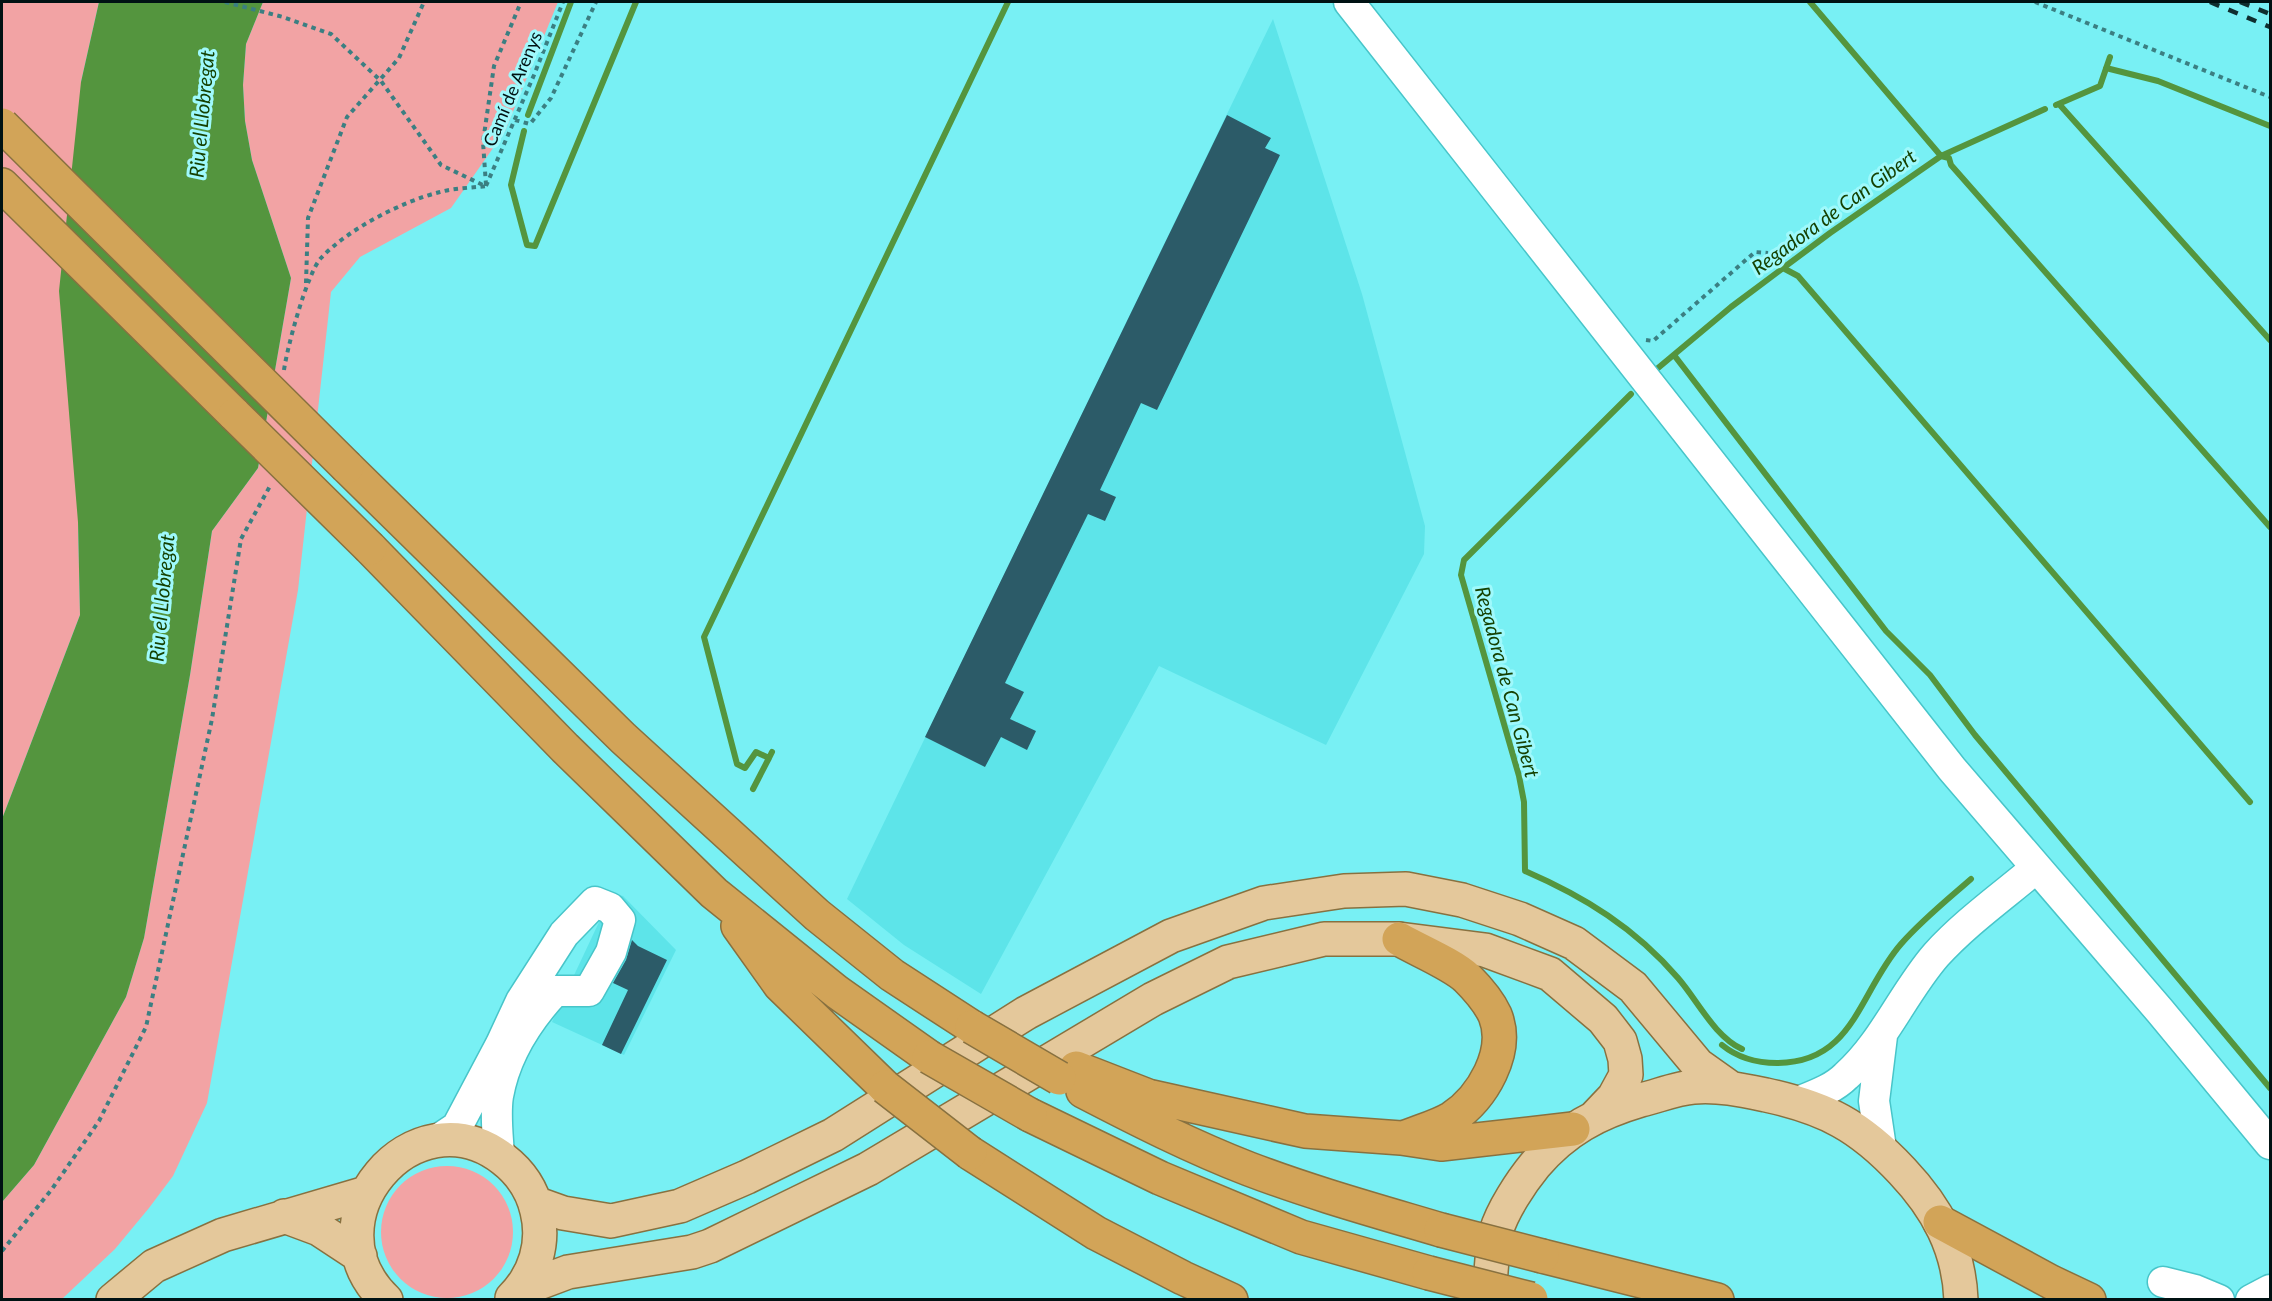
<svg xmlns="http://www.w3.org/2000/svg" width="2272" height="1301" font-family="Lato,sans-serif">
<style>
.built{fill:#5de4e9}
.green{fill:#f2a3a4}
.water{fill:#54953e}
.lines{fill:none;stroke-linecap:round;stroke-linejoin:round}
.stream{stroke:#54953e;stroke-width:6}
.building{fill:#2c5b68}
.minor-casing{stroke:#48c5c9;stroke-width:33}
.major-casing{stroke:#887140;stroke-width:36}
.highway-casing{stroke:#887140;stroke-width:36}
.path{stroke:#3b7f82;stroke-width:4;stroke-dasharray:4.5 4.5;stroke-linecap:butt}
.minor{stroke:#fff;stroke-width:30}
.major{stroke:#e4c89b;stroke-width:33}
.highway{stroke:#d2a458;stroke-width:33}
.rail{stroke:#0f2e2f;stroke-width:4.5;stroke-dasharray:10 10;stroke-linecap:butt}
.highway-bridge-casing{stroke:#887140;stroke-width:36;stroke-linecap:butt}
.highway-bridge{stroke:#d2a458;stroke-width:33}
.labels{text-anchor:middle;stroke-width:6;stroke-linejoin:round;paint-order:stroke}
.street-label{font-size:18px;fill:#001213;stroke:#9ff9fc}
.water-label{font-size:20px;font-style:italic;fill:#154102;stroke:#9ff9fc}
</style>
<rect width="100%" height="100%" fill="#78f0f4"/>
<!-- built -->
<path class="built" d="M1273,19L1362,294L1425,526L1424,554L1326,745L1159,666L981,994L904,945L847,899Z
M615,894L623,896L676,950L624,1055L552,1022L600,920L606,899Z"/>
<!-- green -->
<path class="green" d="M2,2H99L81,82L78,522L80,615L2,819Z
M263,2H558L505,131L451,208L360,257L331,292L298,590L207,1103L173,1176L149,1208L115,1249L62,1299L2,1300V1202L34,1165L126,997L144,938L190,675L212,531L258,468L291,278L252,160L245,121L243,85L246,44Z
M381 1232a66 66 0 1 1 132 0a66 66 0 1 1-132 0Z"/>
<!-- water -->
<path class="water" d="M99,2H263L246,44L243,85L245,121L252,160L291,278L258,468L212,531L190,675L144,938L126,997L34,1165L2,1202V819L80,615L78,522L59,291L81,82Z"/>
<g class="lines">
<!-- stream -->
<path class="stream" d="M1810,2L1941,156L1949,158L1951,165L2270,527
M2106,68L2158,81L2270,126
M2059,104L2270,340
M2056,105L2100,86L2110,57
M528,115L571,2
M524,131L511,185L527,245L535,246L636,2
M1783,268L1798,276L2250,802
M1674,355L1886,631L1930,675L1975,735L2270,1088
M1658,368L1731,307L1830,233L1941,156L2045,109
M1631,394L1464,560L1461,575L1519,776L1524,802L1525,871C1585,897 1635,928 1678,978C1698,1001 1714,1036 1742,1049
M772,752L769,758L756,752L745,768L737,764L704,637L1008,2
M753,789L769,758
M1722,1045C1738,1058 1756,1063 1777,1063C1854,1063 1859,992 1901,944C1922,920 1947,900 1971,879"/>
</g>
<!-- building -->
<path class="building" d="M1227,115L1271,138L1265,148L1280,155L1157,410L1141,403L1100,490L1116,497L1105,521L1088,514L1005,683L1024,692L1010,719L1036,731L1027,750L1001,737L985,767L925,737Z
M632,940L638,946L667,960L621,1054L602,1045L628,990L613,983L626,960Z"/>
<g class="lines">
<!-- minor casing -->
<g class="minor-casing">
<path id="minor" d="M1349,2L1952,769L2160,1011L2270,1144
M1798,1102C1815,1095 1833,1089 1846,1076C1884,1042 1903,993 1936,955C1966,922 2003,896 2036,868
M436,1141L457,1127L501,1044L521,1001L564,934L595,902L610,908L620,920L611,952L589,991H555C528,1020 505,1056 498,1096C495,1115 498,1137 499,1156
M1881,1148L1874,1101L1882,1036
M2163,1282L2195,1290L2219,1300
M2251,1300L2270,1290"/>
</g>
<!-- major casing -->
<g class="major-casing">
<path id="major" d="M535,1203L563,1213L611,1221L680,1206L747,1177L833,1135L1026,1013L1171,936L1264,903L1344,891L1406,889L1462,900L1520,919L1574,943L1633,987L1698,1065L1729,1087
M284,1216L319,1229L360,1256
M520,1290L568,1272L692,1252L710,1246L868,1169L1153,999L1228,962L1324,939H1399L1485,950L1550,974L1603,1019L1620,1041L1625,1059L1626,1075L1614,1097L1595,1117
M113,1300L154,1266L223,1235L366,1193
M386,1300C303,1221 414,1090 503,1159C520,1172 532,1189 537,1211C545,1243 535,1275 512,1298
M1489,1300C1491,1278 1491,1253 1496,1232C1502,1211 1521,1182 1535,1165C1565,1130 1597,1113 1641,1100C1658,1096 1677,1088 1694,1087C1719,1085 1742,1090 1766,1095C1826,1108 1860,1126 1902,1171C1937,1208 1959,1248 1961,1300"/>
</g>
<!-- highway casing -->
<g class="highway-casing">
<path id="highway" d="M2,185L235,415
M347,467L623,738L817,915L892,975L972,1027
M370,548L565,748L714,893L837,992L929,1057
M738,926L780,985L885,1087
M1399,939C1418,950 1452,964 1467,978C1477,988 1489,1002 1495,1015C1510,1052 1482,1098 1452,1118C1439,1126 1421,1131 1406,1137
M1076,1068L1148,1096L1305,1131L1401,1138L1441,1144L1573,1129
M1083,1091C1137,1119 1192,1147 1249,1169C1312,1193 1377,1211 1441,1230
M1030,1115L1160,1178L1301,1237L1429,1273
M970,1153L1096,1233L1183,1278L1231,1300
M1940,1222L2051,1282L2089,1300
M1542,1256L1717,1300"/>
</g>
<!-- path -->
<path class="path" d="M225,2L283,17L331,34L381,81L441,165L485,186
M2035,2L2270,97
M515,120L530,124L551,98L596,2
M486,185L483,142L494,66L521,2
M486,186L534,75L563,2
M306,283L308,218L347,117L399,58L424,2
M1646,340L1653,341L1755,252L1768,253
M284,370C287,348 307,273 321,258C348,229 403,201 440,192C455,188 471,188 486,186
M2,1251L52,1189L99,1121L146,1027L212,719L241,539L270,486"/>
<!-- minor -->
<use href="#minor" class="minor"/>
<!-- major -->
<use href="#major" class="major"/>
<!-- highway -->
<use href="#highway" class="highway"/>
<!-- rail -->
<path class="rail" d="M2210,2L2270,27
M2240,2L2270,14"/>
<!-- highway-bridge casing -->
<g class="highway-bridge-casing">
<path id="highway-bridge" d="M2,125L347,467
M235,415L370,548
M972,1027L1059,1078
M929,1057L1030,1115
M885,1087L970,1153
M1441,1230L1542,1256
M1429,1273L1531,1299"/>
</g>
<!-- highway-bridge -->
<use href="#highway-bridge" class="highway-bridge"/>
</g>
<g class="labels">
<!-- street labels -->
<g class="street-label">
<text transform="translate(513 89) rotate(-67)" y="6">Camí de Arenys</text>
</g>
<!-- water labels -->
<g class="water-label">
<text transform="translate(202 114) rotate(-85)" y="7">Riu el Llobregat</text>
<text transform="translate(1834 212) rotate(-36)" y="7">Regadora de Can Gibert</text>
<text transform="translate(162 598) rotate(-85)" y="7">Riu el Llobregat</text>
<text transform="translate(1507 682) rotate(75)" y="7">Regadora de Can Gibert</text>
</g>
</g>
<!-- border -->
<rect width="2272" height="1301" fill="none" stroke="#001213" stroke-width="6"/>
</svg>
